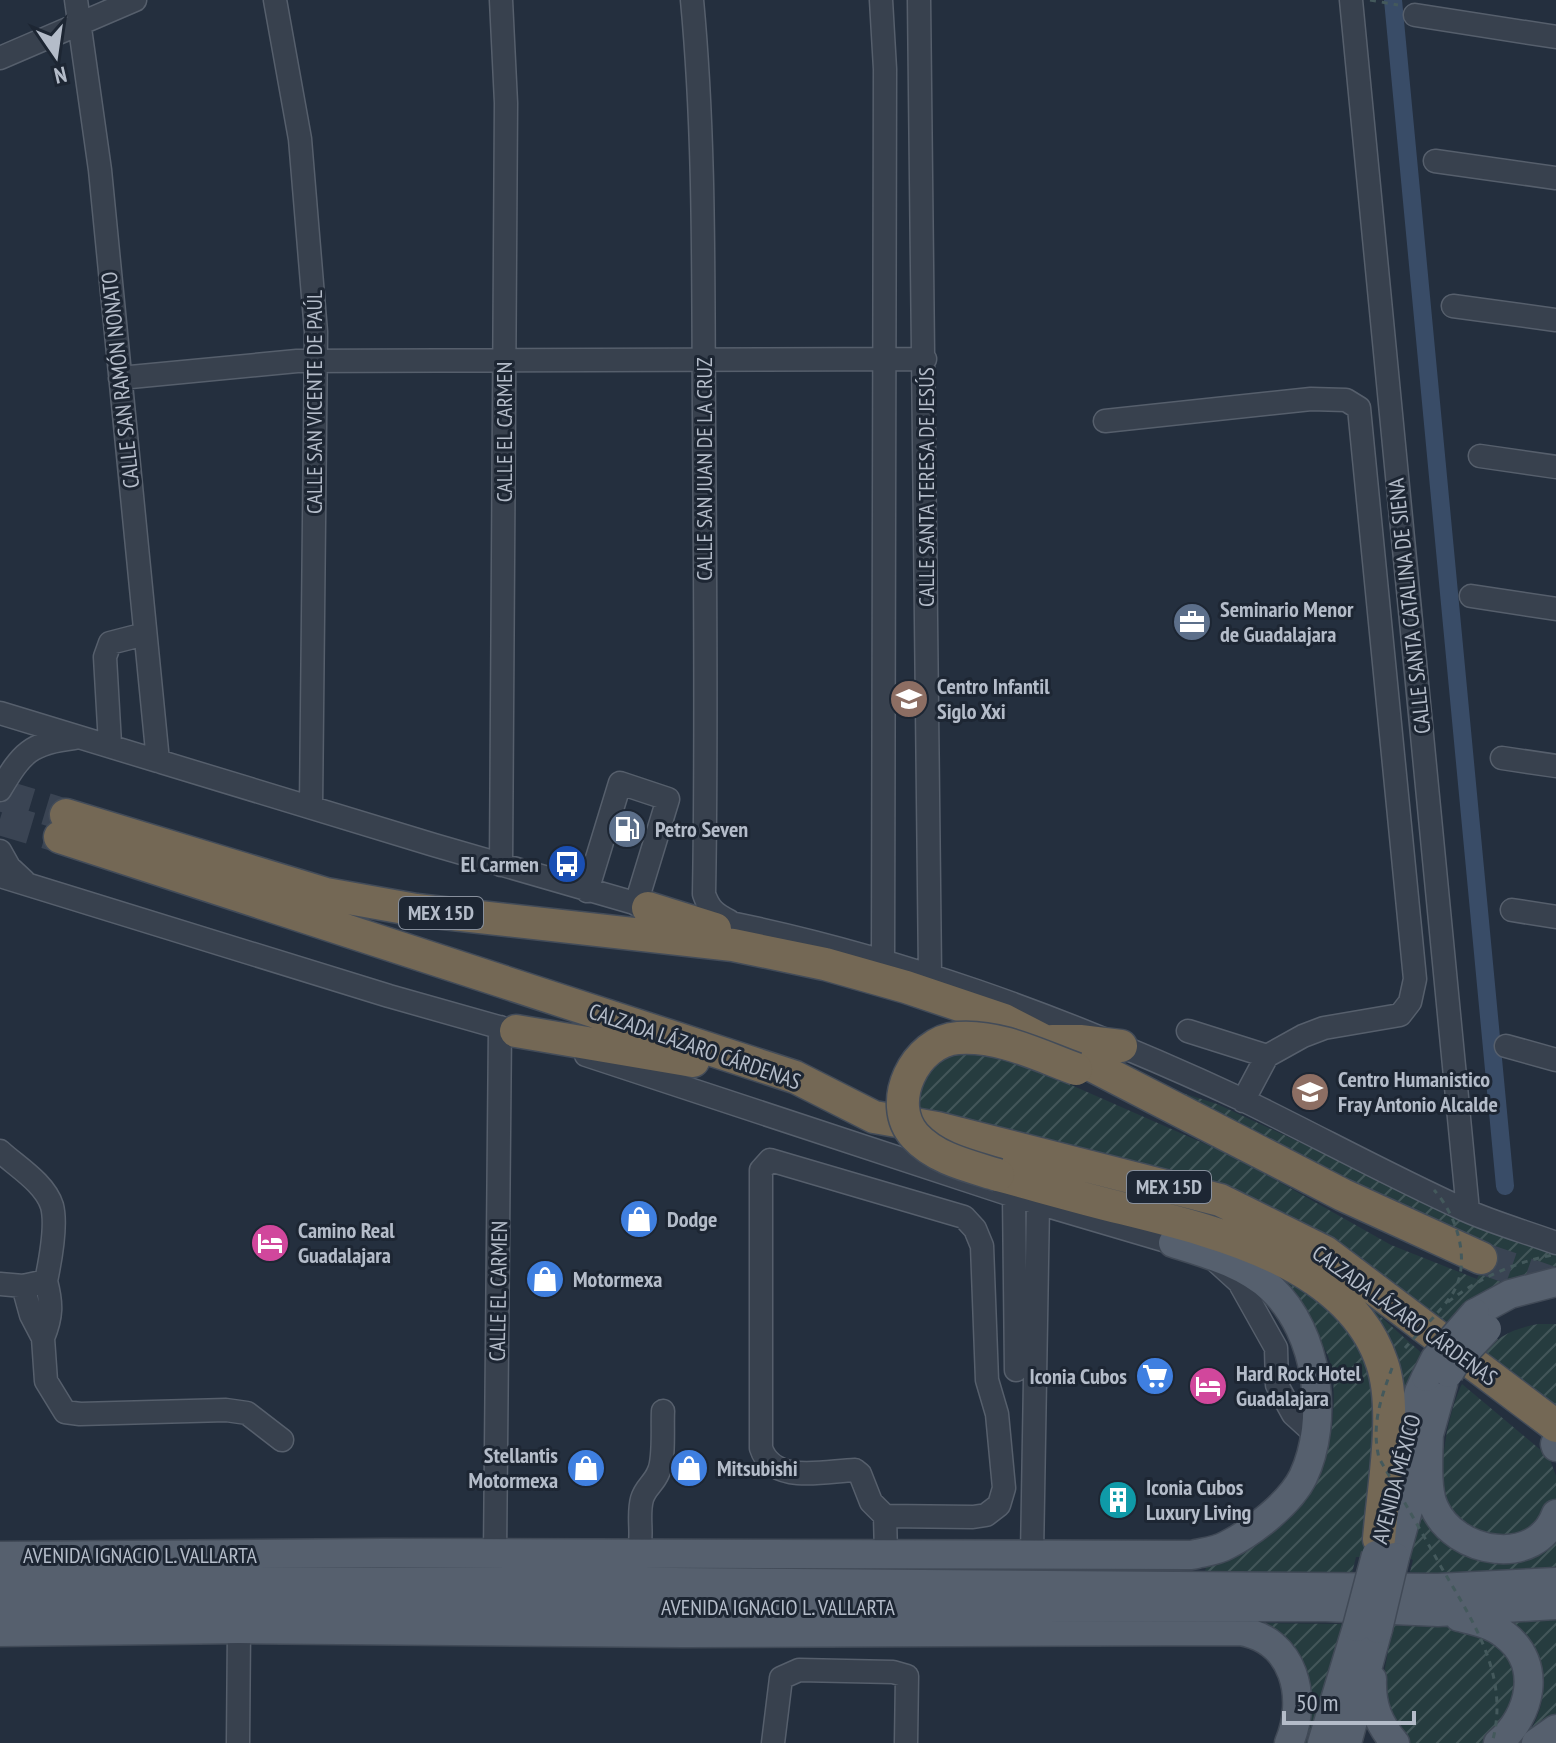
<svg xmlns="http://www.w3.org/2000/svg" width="1556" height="1743" font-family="'PT Sans Narrow',sans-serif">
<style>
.garden{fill:url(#garden-furrows)}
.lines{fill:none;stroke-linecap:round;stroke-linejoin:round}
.canal{stroke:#394c67;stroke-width:18}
.highway-tunnel{stroke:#3a4453;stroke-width:32;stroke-dasharray:32 16;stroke-linecap:butt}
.minor-casing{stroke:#565f6c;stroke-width:25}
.major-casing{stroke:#414a57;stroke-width:31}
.highway-casing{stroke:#434c59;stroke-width:35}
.path{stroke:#44595c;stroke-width:3;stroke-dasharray:6 6;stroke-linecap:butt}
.minor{stroke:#38414e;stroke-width:22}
.major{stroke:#56606e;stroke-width:28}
.highway{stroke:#746855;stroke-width:32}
.major-bridge-casing{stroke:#414a57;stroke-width:31;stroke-linecap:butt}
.highway-bridge-casing{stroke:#434c59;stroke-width:35;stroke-linecap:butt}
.path-bridge{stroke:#44595c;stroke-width:3;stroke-dasharray:6 6;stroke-linecap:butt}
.major-bridge{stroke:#56606e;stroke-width:28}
.highway-bridge{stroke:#746855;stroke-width:32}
.labels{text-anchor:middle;stroke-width:6;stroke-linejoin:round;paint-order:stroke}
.shield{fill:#1d2633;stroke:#878f9c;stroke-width:2}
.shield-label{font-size:20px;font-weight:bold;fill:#b4bcc9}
.street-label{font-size:22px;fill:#b4bcc9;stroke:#1d2633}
.poi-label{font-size:22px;font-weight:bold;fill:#b4bcc9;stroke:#1d2633;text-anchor:start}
</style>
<defs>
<pattern id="garden-furrows" width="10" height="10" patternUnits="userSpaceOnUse" patternTransform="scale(2)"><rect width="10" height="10" fill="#263c3f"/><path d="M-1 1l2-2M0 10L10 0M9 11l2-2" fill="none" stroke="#435659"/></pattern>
</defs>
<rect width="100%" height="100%" fill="#242f3e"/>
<!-- garden -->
<path class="garden" d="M985,1047L1235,1157L1391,1245L1477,1279L1490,1248L1400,1212L1167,1088L1217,1104L1508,1239L1556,1252V1269C1512,1271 1477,1298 1444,1324L1224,1215L1318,1261L1425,1356L1402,1423L1359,1306L999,1172L913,1113L927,1064L944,1055Z
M1262,1267L1302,1282L1356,1330L1381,1413L1368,1557H1356L1352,1573L1205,1572L1206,1566C1224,1557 1245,1550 1262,1540C1304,1514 1330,1465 1333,1416C1334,1397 1335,1374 1328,1356C1314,1322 1285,1294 1262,1267Z
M1538,1324H1556V1410L1482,1355C1498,1335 1514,1329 1538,1324Z
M1462,1384L1549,1457L1556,1476V1503L1525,1539L1470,1536C1463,1526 1453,1516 1448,1506C1434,1480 1449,1409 1462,1384Z
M1425,1504L1453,1544L1556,1535V1569L1456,1576L1410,1572L1413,1560L1409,1558Z
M1556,1615V1721L1521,1743C1539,1723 1549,1693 1539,1665C1533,1649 1514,1633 1503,1620Z
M1250,1623L1350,1624L1315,1743H1304L1311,1709Z
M1454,1623L1493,1635L1522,1675L1494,1743H1407L1387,1707L1383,1678L1393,1625Z"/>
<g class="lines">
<!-- canal -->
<path class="canal" d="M1393,0L1505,1186"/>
<!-- highway-tunnel -->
<path class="highway-tunnel" d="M0,795L66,815
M0,819L60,837
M1481,1258L1556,1284"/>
<!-- minor casing -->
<g class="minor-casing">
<path id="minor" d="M76,0L100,170L158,761
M275,0L300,139L316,332L311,807
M692,0C705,138 703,278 704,417C705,576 707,735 704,894C709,909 715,914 729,921
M881,0L885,69L883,961
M919,0L930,974
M1351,0L1468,1211
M1415,15L1556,37
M0,58L135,0
M1435,161L1556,178
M1453,306L1556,320
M120,378L297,361L925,359
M1105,421L1311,399L1346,400L1359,408L1415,979L1410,1002L1400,1015L1324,1028L1303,1036L1267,1056
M1480,456L1556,467
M1471,596L1556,609
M0,713L434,845L662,911
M110,744L105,657L110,643L145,634
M1502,758L1556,766
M0,790C22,753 30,743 74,738
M0,851L9,867L24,881
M501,865L506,103L501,0
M0,876L389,996L527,1035
M587,891L620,783L668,799L636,904
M1512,910L1556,917
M700,917C889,952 1069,1019 1243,1100C1317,1136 1390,1176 1465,1210C1494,1223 1526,1232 1556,1243
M1188,1031L1267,1056L1243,1101
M1506,1046L1556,1060
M586,1055L1014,1196L1173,1243
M0,1151C16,1166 45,1183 52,1206C57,1225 50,1262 46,1281L23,1286L0,1284
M1014,1196L1016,1370
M1217,1262L1239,1282L1276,1348L1277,1385L1293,1414L1315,1434
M23,1286L31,1315L43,1338L46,1381L65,1412L80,1414L226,1410L247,1413L282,1440
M43,1338C52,1316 52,1304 46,1281
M885,1516L973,1517L986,1515L999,1505L1004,1488L997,1414L987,1380L982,1246L975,1229L964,1217L770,1160L761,1170V1448C773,1485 824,1471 855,1470L860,1474L871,1502L885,1516L886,1554
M495,1555L500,1027
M638,1555C644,1536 637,1517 642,1499C645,1488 654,1483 658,1473C665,1460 662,1427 663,1411
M1032,1555L1038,1204
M238,1743L239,1629
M773,1743L781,1678L799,1670L893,1672L907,1676L906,1743"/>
</g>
<!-- major casing -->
<g class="major-casing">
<path id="major" d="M1475,1313L1510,1294L1556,1282
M1429,1427C1429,1449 1425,1488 1434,1507C1455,1555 1537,1568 1556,1514
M1555,1444L1556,1447
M1394,1484L1419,1392L1426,1377
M0,1556L384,1553L1192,1555C1204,1552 1217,1551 1227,1545C1253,1532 1290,1503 1303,1477C1330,1420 1318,1332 1272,1289C1245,1264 1208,1254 1173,1243
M1395,1557L1443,1384
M0,1583L552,1581L1438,1588L1556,1582
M0,1608L1326,1607L1438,1612L1556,1605
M1459,1617C1475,1621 1492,1624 1505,1635C1543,1664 1531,1716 1498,1743
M0,1632L239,1629L683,1633L1240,1631C1295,1640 1308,1698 1289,1743
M1372,1679C1371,1705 1378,1723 1395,1743
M1322,1743L1357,1627
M1347,1743L1378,1629
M1536,1743L1556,1729"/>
</g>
<!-- highway casing -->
<g class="highway-casing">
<path id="highway" d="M66,815L326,894L416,910L733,945L825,964L906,987L1004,1020L1343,1195L1481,1258
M60,837L795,1077L874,1117L937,1128L1220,1200L1325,1252L1556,1426
M648,908L715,929
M516,1031L693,1061
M1052,1041H1080L1121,1046
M998,1175C1039,1186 1080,1198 1121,1208C1213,1231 1349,1262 1382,1363C1398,1410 1383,1489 1379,1539"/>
</g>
<!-- path -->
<path class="path" d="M1370,0L1398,5"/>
<!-- minor -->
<use href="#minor" class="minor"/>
<!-- major -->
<use href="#major" class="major"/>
<!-- highway -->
<use href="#highway" class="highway"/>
<!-- major-bridge casing -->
<g class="major-bridge-casing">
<path id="major-bridge" d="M1449,1373L1455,1363L1487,1329
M1426,1377L1435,1359L1475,1313
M1357,1627L1376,1555
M1378,1629L1395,1557"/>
</g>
<!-- highway-bridge casing -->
<g class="highway-bridge-casing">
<path id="highway-bridge" d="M998,1175C969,1166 936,1159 915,1136C885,1103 915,1041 958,1038C999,1035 1038,1055 1076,1069"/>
</g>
<!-- path-bridge -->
<path class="path-bridge" d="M1448,1302C1479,1278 1513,1263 1552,1255
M1405,1348C1420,1331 1438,1314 1451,1296C1473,1264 1457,1215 1434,1190
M1392,1368C1381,1398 1371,1425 1379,1458C1399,1493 1420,1529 1440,1565C1472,1620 1511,1676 1492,1743"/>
<!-- major-bridge -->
<use href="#major-bridge" class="major-bridge"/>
<!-- highway-bridge -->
<use href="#highway-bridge" class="highway-bridge"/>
</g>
<!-- icons -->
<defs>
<g id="office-disc" transform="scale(2)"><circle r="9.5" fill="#5c6f8a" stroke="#1d2633"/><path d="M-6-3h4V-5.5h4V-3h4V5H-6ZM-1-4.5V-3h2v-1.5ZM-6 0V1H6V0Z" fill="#fff"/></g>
<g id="school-disc" transform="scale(2)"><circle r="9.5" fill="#8d6e63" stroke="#1d2633"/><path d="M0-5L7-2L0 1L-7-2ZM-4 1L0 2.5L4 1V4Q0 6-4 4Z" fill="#fff"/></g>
<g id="fuel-disc" transform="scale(2)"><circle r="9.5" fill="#5c6f8a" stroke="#1d2633"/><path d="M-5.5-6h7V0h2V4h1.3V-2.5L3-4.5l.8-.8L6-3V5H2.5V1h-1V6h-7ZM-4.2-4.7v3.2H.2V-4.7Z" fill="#fff"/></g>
<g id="bus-disc" transform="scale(2)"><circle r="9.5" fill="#1a4fb4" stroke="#1d2633"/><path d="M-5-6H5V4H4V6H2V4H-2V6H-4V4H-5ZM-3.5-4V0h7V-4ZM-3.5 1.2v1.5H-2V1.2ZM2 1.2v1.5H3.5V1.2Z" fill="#fff"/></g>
<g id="university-disc" transform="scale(2)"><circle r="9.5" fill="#8d6e63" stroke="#1d2633"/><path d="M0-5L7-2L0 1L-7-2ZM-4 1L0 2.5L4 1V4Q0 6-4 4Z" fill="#fff"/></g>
<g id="shop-disc" transform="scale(2)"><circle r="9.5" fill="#3f7fe0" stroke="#1d2633"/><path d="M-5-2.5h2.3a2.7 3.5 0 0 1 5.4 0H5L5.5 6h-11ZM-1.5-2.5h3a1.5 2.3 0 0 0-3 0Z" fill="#fff"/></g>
<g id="hotel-disc" transform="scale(2)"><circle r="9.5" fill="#d1479c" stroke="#1d2633"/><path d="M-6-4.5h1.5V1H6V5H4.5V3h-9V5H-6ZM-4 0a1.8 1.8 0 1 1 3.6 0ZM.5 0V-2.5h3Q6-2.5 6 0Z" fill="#fff"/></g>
<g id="supermarket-disc" transform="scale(2)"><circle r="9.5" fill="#3f7fe0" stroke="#1d2633"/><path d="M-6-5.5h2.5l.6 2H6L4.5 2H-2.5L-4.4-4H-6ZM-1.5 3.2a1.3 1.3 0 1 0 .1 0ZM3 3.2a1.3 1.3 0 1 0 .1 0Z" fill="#fff"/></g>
<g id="building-disc" transform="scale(2)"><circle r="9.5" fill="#0f9aa8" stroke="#1d2633"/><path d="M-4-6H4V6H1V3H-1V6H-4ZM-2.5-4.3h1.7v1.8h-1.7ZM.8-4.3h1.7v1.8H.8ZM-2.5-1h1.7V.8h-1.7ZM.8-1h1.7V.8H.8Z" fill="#fff"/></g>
</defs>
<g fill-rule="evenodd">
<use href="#office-disc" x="1192" y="622"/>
<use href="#school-disc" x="909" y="699"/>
<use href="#fuel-disc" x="627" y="829"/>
<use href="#bus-disc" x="567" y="864"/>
<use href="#university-disc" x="1310" y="1092"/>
<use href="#shop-disc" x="639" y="1219"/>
<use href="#hotel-disc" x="270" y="1243"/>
<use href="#shop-disc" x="545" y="1279"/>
<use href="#supermarket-disc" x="1155" y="1376"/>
<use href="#hotel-disc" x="1208" y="1386"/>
<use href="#shop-disc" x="586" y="1468"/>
<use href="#shop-disc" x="689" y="1468"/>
<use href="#building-disc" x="1118" y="1500"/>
</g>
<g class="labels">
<!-- shield labels -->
<g class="shield">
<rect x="399" y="897" width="84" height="32" rx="6"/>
<rect x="1127" y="1171" width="84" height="32" rx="6"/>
</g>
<g class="shield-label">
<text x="441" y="920">MEX 15D</text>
<text x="1169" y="1194">MEX 15D</text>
</g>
<!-- street labels -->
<g class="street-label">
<text transform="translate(120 380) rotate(-96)" y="8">CALLE SAN RAMÓN NONATO</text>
<text transform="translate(314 402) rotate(-90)" y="8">CALLE SAN VICENTE DE PAÚL</text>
<text transform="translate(504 432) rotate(-90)" y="8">CALLE EL CARMEN</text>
<text transform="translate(704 469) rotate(-90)" y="8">CALLE SAN JUAN DE LA CRUZ</text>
<text transform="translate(926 487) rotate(-90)" y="8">CALLE SANTA TERESA DE JESÚS</text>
<text transform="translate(1409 606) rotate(-96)" y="8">CALLE SANTA CATALINA DE SIENA</text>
<text transform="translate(695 1046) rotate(19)" y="8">CALZADA LÁZARO CÁRDENAS</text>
<text transform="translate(498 1291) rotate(-89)" y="8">CALLE EL CARMEN</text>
<text transform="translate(1405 1315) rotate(36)" y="8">CALZADA LÁZARO CÁRDENAS</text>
<text transform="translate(1396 1479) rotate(-75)" y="8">AVENIDA MÉXICO</text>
<text x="140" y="1563">AVENIDA IGNACIO L. VALLARTA</text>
<text x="778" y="1615">AVENIDA IGNACIO L. VALLARTA</text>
</g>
<!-- poi labels -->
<g class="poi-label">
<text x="1220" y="617">Seminario Menor<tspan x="1220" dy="25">de Guadalajara</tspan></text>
<text x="937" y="694">Centro Infantil<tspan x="937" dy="25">Siglo Xxi</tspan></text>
<text x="655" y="837">Petro Seven</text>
<text x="539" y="872" text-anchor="end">El Carmen</text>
<text x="1338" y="1087">Centro Humanistico<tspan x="1338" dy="25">Fray Antonio Alcalde</tspan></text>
<text x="667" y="1227">Dodge</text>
<text x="298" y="1238">Camino Real<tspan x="298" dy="25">Guadalajara</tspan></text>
<text x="573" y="1287">Motormexa</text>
<text x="1236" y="1381">Hard Rock Hotel<tspan x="1236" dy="25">Guadalajara</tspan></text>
<text x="1127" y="1384" text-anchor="end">Iconia Cubos</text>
<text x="558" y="1463" text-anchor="end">Stellantis<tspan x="558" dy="25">Motormexa</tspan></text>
<text x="717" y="1476">Mitsubishi</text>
<text x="1146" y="1495">Iconia Cubos<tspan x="1146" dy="25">Luxury Living</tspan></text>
</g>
</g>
<!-- north arrow -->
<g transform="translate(56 56) rotate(167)" stroke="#1d2633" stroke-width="6" paint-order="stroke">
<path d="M0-6L14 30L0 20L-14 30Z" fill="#b4bcc9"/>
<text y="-12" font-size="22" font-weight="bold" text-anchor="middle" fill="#b4bcc9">N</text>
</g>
<!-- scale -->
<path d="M1284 1711v12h130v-12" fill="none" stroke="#b4bcc9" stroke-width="4"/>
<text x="1296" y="1711" font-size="24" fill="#b4bcc9" stroke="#1d2633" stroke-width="6" paint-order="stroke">50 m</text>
</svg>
